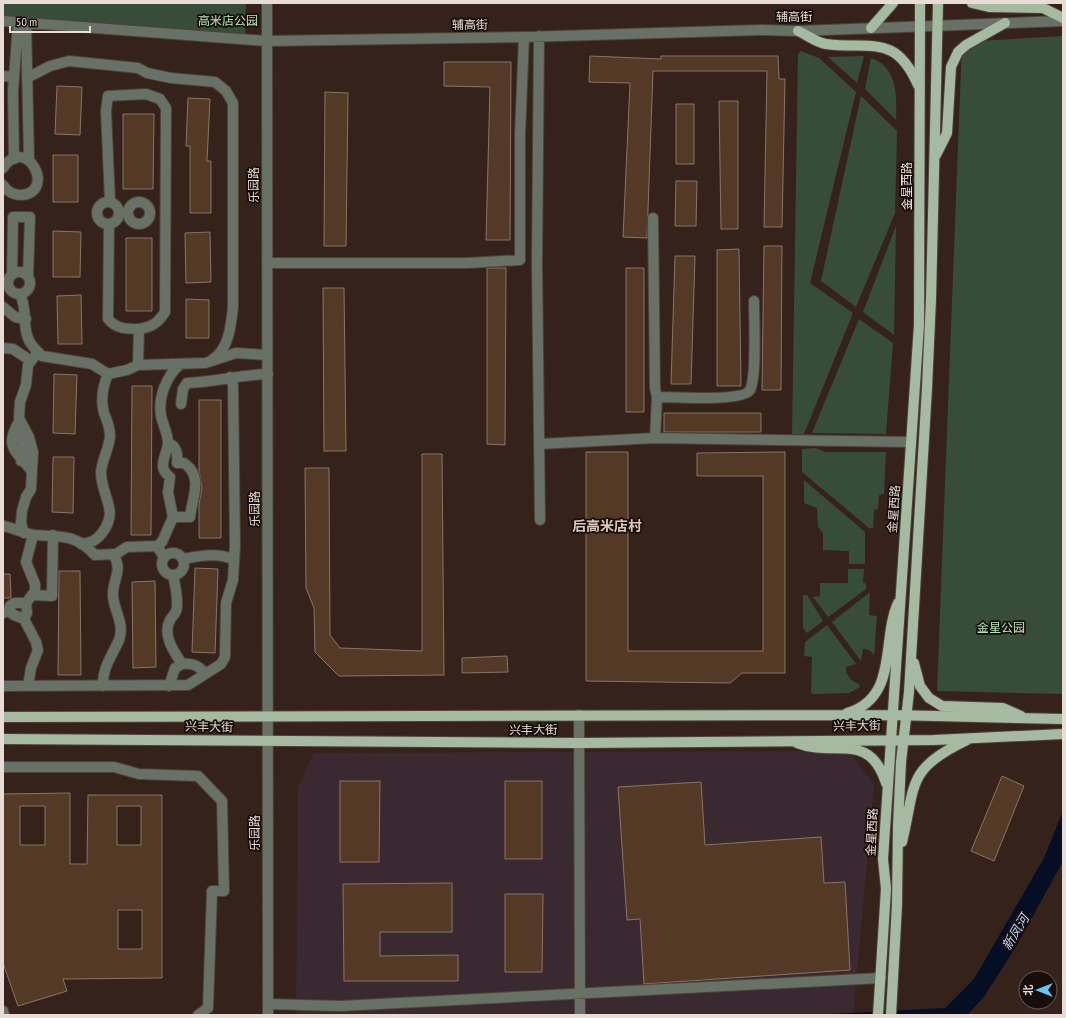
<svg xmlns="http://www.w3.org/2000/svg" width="1066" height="1018" font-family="'PT Sans Narrow','Noto Sans SC',sans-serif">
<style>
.commercial{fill:#3b2931}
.green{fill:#374c39}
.water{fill:#050e25}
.building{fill:#543a26;stroke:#887567;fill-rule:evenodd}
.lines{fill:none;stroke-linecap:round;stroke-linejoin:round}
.minor-casing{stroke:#524139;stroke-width:12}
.major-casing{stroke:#524139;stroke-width:12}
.minor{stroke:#677165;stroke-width:10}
.major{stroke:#a6baa1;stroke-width:10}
.labels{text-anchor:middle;stroke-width:3.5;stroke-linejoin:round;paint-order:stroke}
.street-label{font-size:12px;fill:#e9dcd7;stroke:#170e0b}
.park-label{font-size:12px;fill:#b5e6ba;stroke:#170e0b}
.water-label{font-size:13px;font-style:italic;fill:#bdd3fd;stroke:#170e0b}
.quarter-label{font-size:14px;font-weight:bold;fill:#dfc7bc;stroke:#170e0b}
</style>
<rect width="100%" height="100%" fill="#35231b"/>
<!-- commercial -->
<path class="commercial" d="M849,751L874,785L853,1015H296L298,787L314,753Z"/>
<!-- green -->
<path class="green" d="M3,3H246L245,39L3,21Z
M1063,36V694L937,691L962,42Z
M801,51L819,58L856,92L810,283L853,313L804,434H792L798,54Z
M864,56L857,83L828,57Z
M871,58C898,67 897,97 896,120L865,89Z
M861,96L897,131L895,213L856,307L821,281Z
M896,226L894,335L863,312Z
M859,319L893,343L886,434L812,433Z
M816,448L825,452H886L884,494L879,495L878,509L874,510L873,528H869L802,472V449Z
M804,480L865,532V564H849V551L823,550V533L818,527L817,508L804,503Z
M848,569H864L863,582L866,584V589L828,617L813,597L820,596V583H848Z
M870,592L869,615L877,616L874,655L869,650L863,649L861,661L832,622Z
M803,595H807L823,621L807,633L803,628Z
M827,625L856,664L846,667C845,675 852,682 859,684L860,687L849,693L813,694L811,692L812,657L804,656L805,642Z"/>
<!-- water -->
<path class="water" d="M1063,811L1062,863L1017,945L984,997L967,1015H812L945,1008L974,979L1044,858Z"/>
<!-- building -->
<path class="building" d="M590,56L661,59V56H778L779,79H785L782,227H764L767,71H653L647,238L623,237L630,83L589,82Z
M444,62H511L510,240H486L490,87L444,86Z
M57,86L82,87L80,135L55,134Z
M325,92L348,93L346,246H324Z
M188,98L210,99L207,161H211V213H190V146H186Z
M719,101H738V229H721Z
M676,104H694V164H676Z
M123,114H154L153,189H123Z
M53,155H78V202H53Z
M676,181H697L696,226H675Z
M53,231L81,232L80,277H53Z
M210,232L211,282L186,283L185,233Z
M126,238H152V311H126Z
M764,246H782L781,390H762Z
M739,249L741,386H717V250Z
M675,256H695L691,384H671Z
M487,268H506L505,445L487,444Z
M626,268H644V412H626Z
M323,288H344L346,451H324Z
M81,295L82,344H58L57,296Z
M186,299L209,300V338H186Z
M54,374L77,375L75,434L53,433Z
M132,386H152L151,535H131Z
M199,400H221V538H199V504L202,488L199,471Z
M664,413H761V432H664Z
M586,452H628V651H763V476H697V453L785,452V673H742L730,683L586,681Z
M422,454H442L444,675L339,676L315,652L314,608L306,588L305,468H329L330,635L340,648L422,651Z
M53,457H74L73,513L52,512Z
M195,568L218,569L215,653L192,652Z
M59,571H80L81,675H58Z
M3,574H10L11,597L9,598H3Z
M155,581L156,667L133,668L132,582Z
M507,656L508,672L462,673V658Z
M1002,776L1024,786L994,861L971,851Z
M340,781H380L379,862H340Z
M505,781H542V859H505Z
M701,782L705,845L821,837L824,883L845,882L850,970L644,984L640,919L627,920L618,787Z
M70,793V864H87L88,795H162V978L63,979L67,991L18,1006L3,963V794ZM20,806H45V845H20ZM117,806H141V845H117ZM118,910H142V949H118Z
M452,883V932H380V956L458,955V981H344L343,884Z
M505,894H543L542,972H505Z"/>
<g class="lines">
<!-- minor casing -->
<g class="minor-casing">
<path id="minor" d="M267,3L268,1015
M3,21L267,41L524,37L760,30L798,31L1063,21
M26,23L29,160
M539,36L537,263L540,520
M3,76L14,77
M27,78L50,66L69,61L138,68L147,73L171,78L215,82L226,91L233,103V307C231,325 229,349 213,359
M14,159L13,92L18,23
M3,168C27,133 57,193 21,195C13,195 7,191 3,185
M110,201L106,111L108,96L146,94L160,99L166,108L165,312C158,323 152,327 139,329L138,365L205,363L236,353L267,355
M97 213a11 11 0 1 1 22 0a11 11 0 1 1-22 0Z
M128 213a11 11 0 1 1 22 0a11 11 0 1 1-22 0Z
M653,218L655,388L657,397L655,438L911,442
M109,224L108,319C117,329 126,329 139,329
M267,263H468L520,260V135L524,37
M8 283a11 11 0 1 1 22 0a11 11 0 1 1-22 0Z
M12,275L13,217H30L28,276
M20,294C28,311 22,323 28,338C30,345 37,351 42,356L92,364L108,374L127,370L138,365
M3,307L15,317L26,319
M3,348L13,349L31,361
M657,397C672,397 743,402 750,390C757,376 754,319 754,301
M181,404L183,389L187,383C215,382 240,375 268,374
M20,420C2,449 18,451 32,472
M15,431C24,439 26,449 21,461
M168,443C177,446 178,454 177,463H184C204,477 192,498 190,517H173
M539,444L655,438
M3,526C14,528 23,533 34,535C60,537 74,533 95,555L116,554L127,547L157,546L164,557
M24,533L21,523L22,511L26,497L31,489L33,452L29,437L19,418L20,402L26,385L28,365L38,352
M81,544C90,543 96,541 102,533C120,510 101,497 101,472C102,460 109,449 110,436C110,428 107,420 104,413C100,399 103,386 108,374
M157,546L162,542L173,517L168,492L170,477C156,467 167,456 168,443C168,434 163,425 161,416C158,398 166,375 181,364
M162 564a11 11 0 1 1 22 0a11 11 0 1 1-22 0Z
M183,559C200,556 218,552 234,560
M173,575C175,585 178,596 177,607C177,613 173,615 170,620C162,635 174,652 182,664C192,663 199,665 205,674
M33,595L52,596L53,535
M26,603L35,591V584L26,562L33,535
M9,611L10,606L14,603H26L27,613L24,619
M3,613L9,611L14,615L24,619L36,642L38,650L31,668L28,686
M3,686L188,685L221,664L225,657L226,603L233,580L235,545L233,385L230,377
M103,686C102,668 112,656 119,640C125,624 114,611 113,596C112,579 124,571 113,554
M169,686L175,668L182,664
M579,715L580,1015
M3,767H114L139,774L198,776L222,801L224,891H212L208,1008L198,1015
M268,1004L340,1006L881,978
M3,1011L4,1015"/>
</g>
<!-- major casing -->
<g class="major-casing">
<path id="major" d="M972,3L989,7L1043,8L1063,18
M871,28L893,3
M798,31C807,35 817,43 826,44C872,50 895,33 918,85
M936,155L947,133L951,67L958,52L966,45L1005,23
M914,663L920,686L929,698L942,706L1003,708L1021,716
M847,713C899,698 881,640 898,603
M3,717L893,715L1063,719
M3,739L578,743L934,740L1063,734
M797,743C835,758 869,730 886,783
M902,842C916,784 906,769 967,740
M878,1015L886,889L883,859L919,325L920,3
M891,1015L897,905L898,826L901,762L909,692L927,388L931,299L938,3"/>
</g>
<!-- minor -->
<use href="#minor" class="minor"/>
<!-- major -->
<use href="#major" class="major"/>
</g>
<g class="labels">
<!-- street labels -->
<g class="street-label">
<text x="794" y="21">辅高街</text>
<text transform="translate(470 25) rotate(-1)" y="4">辅高街</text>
<text transform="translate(254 185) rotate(-90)" y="4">乐园路</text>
<text transform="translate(907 186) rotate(-90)" y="4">金星西路</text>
<text transform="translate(255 509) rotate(-90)" y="4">乐园路</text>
<text transform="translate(894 509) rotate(-86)" y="4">金星西路</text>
<text transform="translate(857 726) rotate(-1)" y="4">兴丰大街</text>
<text transform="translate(209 727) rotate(1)" y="4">兴丰大街</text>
<text x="533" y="734">兴丰大街</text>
<text transform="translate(872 832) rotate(-87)" y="4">金星西路</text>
<text transform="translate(255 833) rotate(-90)" y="4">乐园路</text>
</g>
<!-- park labels -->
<g class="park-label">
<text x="228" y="25">高米店公园</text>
<text x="1001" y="632">金星公园</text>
</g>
<!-- water labels -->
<g class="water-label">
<text transform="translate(1015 932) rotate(-59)" y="5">新凤河</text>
</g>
<!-- quarter labels -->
<g class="quarter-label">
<text x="607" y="531">后高米店村</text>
</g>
</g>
<!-- border -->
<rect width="1066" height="1018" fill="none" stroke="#e9dcd7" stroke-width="8"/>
<!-- north arrow -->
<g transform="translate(1038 990) rotate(270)"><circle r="19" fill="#170e0b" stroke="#6b605d"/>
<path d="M0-3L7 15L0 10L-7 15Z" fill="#68c4f0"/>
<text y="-6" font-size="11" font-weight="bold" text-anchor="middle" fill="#e9dcd7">北</text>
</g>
<!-- scale -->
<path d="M10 26v6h80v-6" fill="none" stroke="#e9dcd7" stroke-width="2"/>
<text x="16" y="26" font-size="12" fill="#e9dcd7" stroke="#170e0b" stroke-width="3" paint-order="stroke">50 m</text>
</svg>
